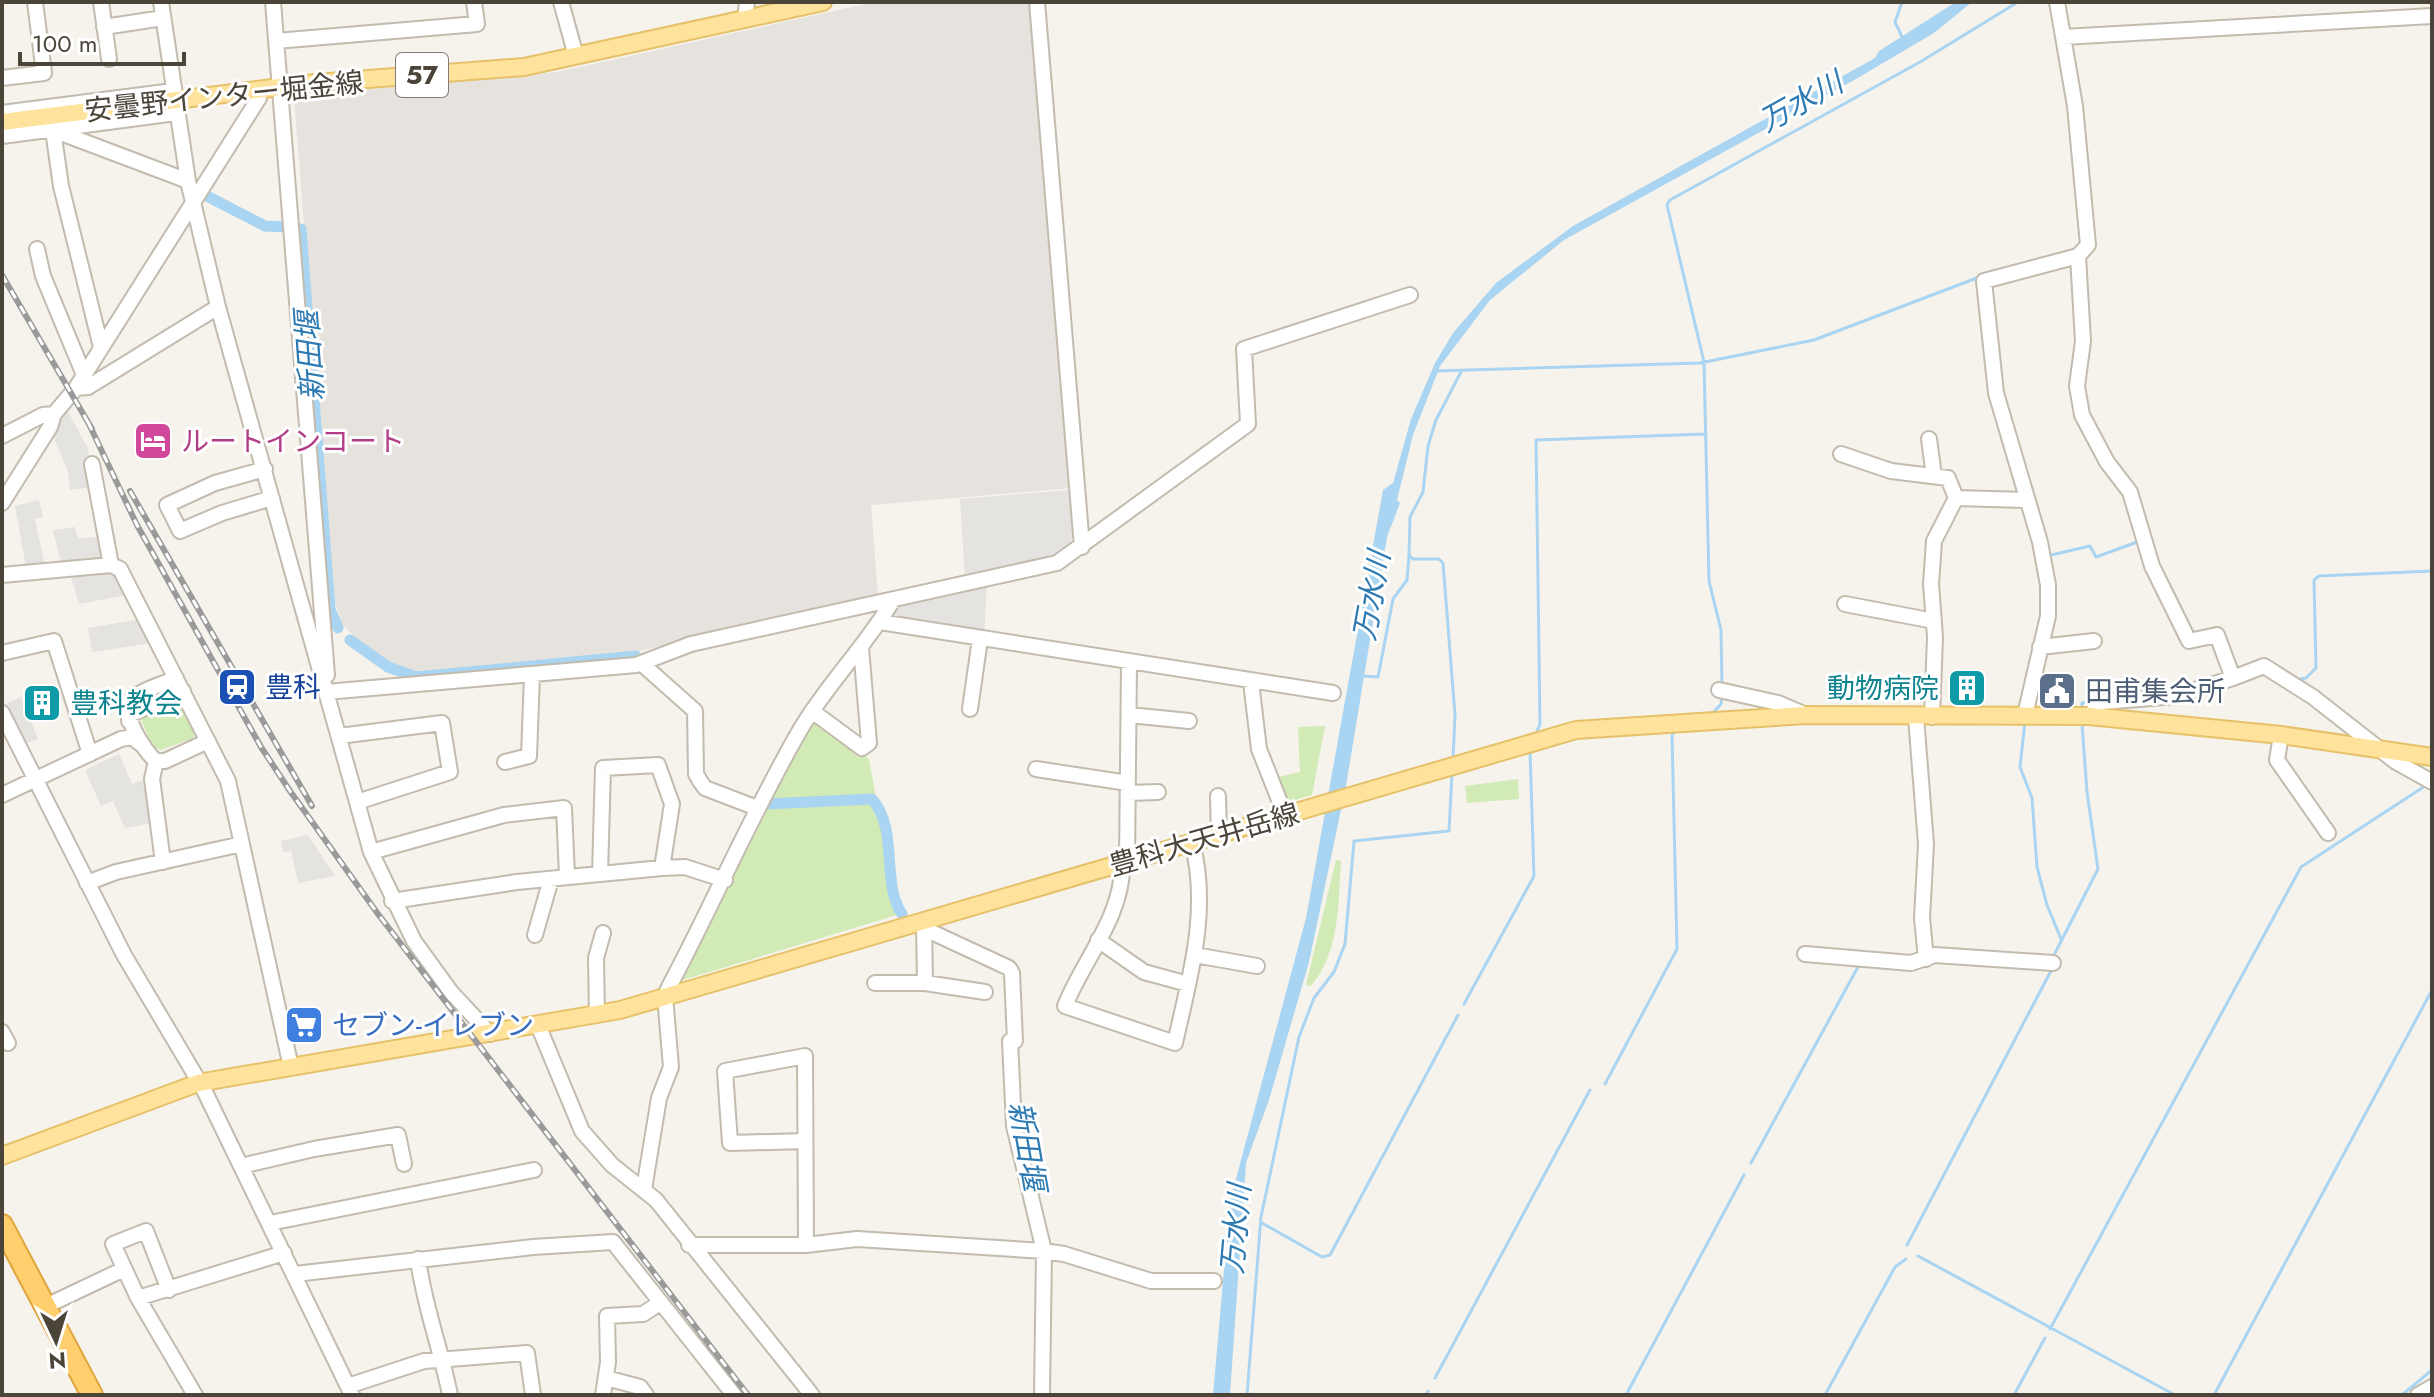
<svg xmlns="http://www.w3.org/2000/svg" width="2434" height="1397" font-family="Jost,'Noto Sans JP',sans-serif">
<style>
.industrial{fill:#e6e2dd}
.green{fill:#d2eab5}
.parking{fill:#e5e3e0}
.water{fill:#a9d4f2}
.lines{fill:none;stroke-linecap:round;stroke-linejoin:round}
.stream{stroke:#a9d4f2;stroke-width:3}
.canal{stroke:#a9d4f2;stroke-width:11}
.minor-casing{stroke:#c2bbae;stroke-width:18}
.major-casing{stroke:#e6c16a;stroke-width:20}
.highway-casing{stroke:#e0a43c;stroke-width:24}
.minor{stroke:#fff;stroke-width:14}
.major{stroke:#ffe39c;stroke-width:16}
.highway{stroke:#ffcf6e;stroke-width:20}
.rail-casing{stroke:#9a9a9a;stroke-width:6}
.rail{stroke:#fff;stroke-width:3;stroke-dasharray:9;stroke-linecap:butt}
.labels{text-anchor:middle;stroke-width:6;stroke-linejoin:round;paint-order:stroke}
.shield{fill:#fff;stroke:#817c74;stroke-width:2}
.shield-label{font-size:26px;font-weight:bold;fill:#4b4439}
.street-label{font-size:28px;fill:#4b4439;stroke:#fff}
.hotel-label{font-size:28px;fill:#b23c85;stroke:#fff;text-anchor:start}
.transit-label{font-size:28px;fill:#164399;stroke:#fff;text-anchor:start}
.culture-label{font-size:28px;fill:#0d838f;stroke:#fff;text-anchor:end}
.service-label{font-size:28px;fill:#4e5e75;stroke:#fff;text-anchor:start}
.shop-label{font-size:28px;fill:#366cbe;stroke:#fff;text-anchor:start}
.water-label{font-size:30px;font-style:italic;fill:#2e7ab2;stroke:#fff}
</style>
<rect width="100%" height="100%" fill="#f6f3ec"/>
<!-- industrial -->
<path class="industrial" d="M875,2H1033L1072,488L871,505L878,595L631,653L417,672L391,664L362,644L342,624L333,596L294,96L557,72Z"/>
<!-- green -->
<path class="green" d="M178,699L195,734L193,738L161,750L152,747L140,716Z
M812,718L869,759L897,915L673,983Z
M1325,726L1312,795L1285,803L1278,777L1300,772L1298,727Z
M1518,779L1519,799L1467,803L1465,786Z
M1336,860L1341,861C1338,905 1340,951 1311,986L1306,985Z"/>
<!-- parking -->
<path class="parking" d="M67,410L88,448L93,487L70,490L68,472L53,436Z
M1072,490L1075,534L1061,556L965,578L960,499Z
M39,500L43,517L35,519L45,566L26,567L15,506Z
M75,527L78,539L103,536L107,561L61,564L53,530Z
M111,571L120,577L128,595L79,604L70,574Z
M987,583L984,636L890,619L901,603Z
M141,619L152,643L92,652L88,628Z
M21,697L38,739L23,745L3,705Z
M119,754L132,784L148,778L153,823L125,828L113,801L101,806L85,770Z
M308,835L335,876L298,883L291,851L283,852L281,841Z"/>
<!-- water -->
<path class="water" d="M1956,2H1972L1934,33L1856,79L1564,240L1490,300L1440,366L1413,435L1397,500L1400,503L1387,537L1346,786L1309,962L1269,1100L1246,1163L1230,1395H1213L1230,1201L1306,918L1383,490L1393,483L1411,419L1435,363L1453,333L1496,283L1573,226L1875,58L1879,51Z"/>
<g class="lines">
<!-- stream -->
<path class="stream" d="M1902,2L1895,22L1903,39
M2031,261L2051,256
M1436,371L1700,363L1814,340L1982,276
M2047,556L2090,546L2096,557L2140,541
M2169,584L2194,635
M1363,676L1378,677L1393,599L1407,580L1409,555
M2296,680L2306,678L2316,668L2314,580L2319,576L2432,571
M1722,686L1721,630L1709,581L1704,362L1667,205L1670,200L1920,62L2018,2
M2082,712V703L2097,700
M1712,714L1721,704L1722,697
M2025,722L2020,767L2032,798L2037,867L2047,905L2061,939
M1535,736L1540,724L1536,440L1706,434
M1453,759L1455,715L1443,563L1439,559H1413L1409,555L1410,517L1423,492L1428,446L1436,420L1462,370
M2052,959L2098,869L2087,792L2082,724
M1464,1004L1534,876L1530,750
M1605,1084L1677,949L1672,735L1676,730
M1751,1163L1859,965
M1262,1223L1322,1257L1330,1255L1458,1015
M1907,1245L2053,967
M1918,1256L2175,1395
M2050,1329L2301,867L2425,786
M1435,1378L1590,1090
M1247,1395L1261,1217L1299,1037L1314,998L1334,972L1345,944L1354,841L1449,831L1452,774
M1426,1395L1428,1391
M1626,1395L1744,1175
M1825,1395L1895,1267L1906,1259
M2014,1395L2045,1338
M2214,1395L2432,990
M2402,1395L2432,1370"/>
<!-- canal -->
<path class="canal" d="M203,194L265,226L288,227
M296,229H301L330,609L338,628
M350,640L388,667L416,677L636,656
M766,804L872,799C899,829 881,884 902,914"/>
<!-- minor casing -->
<g class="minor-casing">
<path id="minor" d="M101,2L109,59
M161,2L188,181
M273,2L327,675
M561,2L576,56
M1037,2L1082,547
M745,19L747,2
M104,27L163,18
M2063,37L2432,16
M276,41L477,24L474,2
M2,78L44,73L35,2
M2,113L173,91
M53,130L188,181L218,307L371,852L414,941L451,992L490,1034
M53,130L61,186L101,347
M2,136L176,113
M37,249L43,276L84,375
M2078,256L2083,341L2077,386L2082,415L2107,462L2130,492L2152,566L2189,641L2217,635L2233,678L2264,666L2313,697L2396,762L2432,782
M76,388L88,387L218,307
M2,436L43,415L54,414
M1929,439L1934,476
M1841,454L1891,471L1948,478L1956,498L1934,541L1931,584L1935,637L1932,717
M92,464L111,565
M265,469L215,483L167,505L180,531L222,513L272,498
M1956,498L2025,500
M2,503L50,427L54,414L76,388L259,98V89
M2,575L111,565L120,569L228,781L291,1067
M1845,604L1934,621
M880,622L1333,693
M2040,647L2094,641
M2,653L54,641L90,754
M641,663L695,711L696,774L700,781L705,788L757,808
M176,678C164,684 144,689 134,697C118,712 144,751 156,761H165L208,741
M1251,682L1259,749L1285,815
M1719,690L1778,703L1806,715
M326,692L636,665L691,644L1057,563L1248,424L1244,349L1410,295
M970,709L980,639
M812,711L862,748L869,743L861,648
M2,713L124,955L204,1090L352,1395
M1129,715L1189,721
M2025,715L2048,616V585L2040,542L1996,393L1984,281L2078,256L2088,245L2075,106L2057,2
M2089,716L2102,702L2176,696L2233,678
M1916,717L1926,844L1922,918L1926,959
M129,721V715L183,691
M2281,735L2277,760L2328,833
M339,736L442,723L450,772L357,802
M156,761L152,779L163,862
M505,762L529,756L532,675
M1036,769L1128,783
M1128,793L1158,792
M2,795L121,739L132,737L142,745
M1218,796L1219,834
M371,852L504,815L564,808L567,876
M1127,861L1129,664
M1122,863C1124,915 1083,960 1065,1006L1175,1043C1190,976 1210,910 1192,842
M600,874L603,768L658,765L672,804L662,868
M87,883L116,872L242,844
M392,901L517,882L662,868L685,867L725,880
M924,923L925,983
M925,929L1009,968L1012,973L1015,1041H1010L1014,1126L1044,1251L1042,1395
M535,935L551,879
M1098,940L1144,972L1188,984
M1805,954L1911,963L1935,955L2053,963
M1195,955L1257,966
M875,983H925L985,992
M597,1015L596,958L603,933
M538,1025L582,1131L612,1165L656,1200L812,1395
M2,1032L8,1043
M805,1141L730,1143L725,1071L805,1056L806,1245
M241,1166L314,1149L398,1135L404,1164
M644,1189L659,1098L671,1067L665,996L669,987C714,902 752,813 800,730C827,684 866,646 893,600
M270,1223L534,1170
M689,1245H806L857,1239L1044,1251L1064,1254L1151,1281H1214
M418,1259C424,1306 441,1349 450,1395
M295,1274L533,1247L613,1242L734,1395
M169,1290L146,1231L113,1244L138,1298L195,1395
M138,1298L284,1253
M46,1306L124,1269
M606,1378L640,1387L646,1395
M348,1386L424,1361L527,1353L533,1395
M603,1395L608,1362L607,1316L643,1314L660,1303
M2418,1395L2432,1387"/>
</g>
<!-- major casing -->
<g class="major-casing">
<path id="major" d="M2,122L304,84L524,67L823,2
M2,1156L198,1083L620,1010L1576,730L1806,715L2089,716L2281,735L2432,757"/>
</g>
<!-- highway casing -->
<g class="highway-casing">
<path id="highway" d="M2,1225L92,1395"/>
</g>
<!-- minor -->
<use href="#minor" class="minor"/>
<!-- major -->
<use href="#major" class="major"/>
<!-- highway -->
<use href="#highway" class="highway"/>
<!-- rail casing -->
<g class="rail-casing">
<path id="rail" d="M2,275L92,429
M88,422L137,525L261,747L290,791L378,914L748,1395
M130,491L312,806"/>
</g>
<!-- rail -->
<use href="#rail" class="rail"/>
</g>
<!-- icons -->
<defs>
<g id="hotel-square" transform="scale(2)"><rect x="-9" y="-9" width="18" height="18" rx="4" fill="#d1479c" stroke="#fff"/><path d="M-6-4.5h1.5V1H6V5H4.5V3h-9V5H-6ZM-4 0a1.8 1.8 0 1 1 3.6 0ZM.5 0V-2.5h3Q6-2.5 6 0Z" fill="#fff"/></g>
<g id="station-square" transform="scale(2)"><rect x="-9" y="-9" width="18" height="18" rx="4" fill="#1a4fb4" stroke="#fff"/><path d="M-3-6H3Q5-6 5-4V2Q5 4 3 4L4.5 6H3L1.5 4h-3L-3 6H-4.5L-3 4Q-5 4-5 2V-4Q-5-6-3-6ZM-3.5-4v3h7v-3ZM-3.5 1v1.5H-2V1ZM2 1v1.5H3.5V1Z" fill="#fff"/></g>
<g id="building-square" transform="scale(2)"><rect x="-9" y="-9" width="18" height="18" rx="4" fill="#0f9aa8" stroke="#fff"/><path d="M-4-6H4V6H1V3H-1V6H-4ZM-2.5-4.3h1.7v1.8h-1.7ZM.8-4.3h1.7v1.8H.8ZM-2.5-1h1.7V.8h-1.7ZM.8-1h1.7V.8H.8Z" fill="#fff"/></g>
<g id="civic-square" transform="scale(2)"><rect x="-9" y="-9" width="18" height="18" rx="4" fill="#5c6f8a" stroke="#fff"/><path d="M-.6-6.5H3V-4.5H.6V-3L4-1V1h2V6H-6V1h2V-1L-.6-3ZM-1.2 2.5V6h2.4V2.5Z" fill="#fff"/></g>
<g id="supermarket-square" transform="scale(2)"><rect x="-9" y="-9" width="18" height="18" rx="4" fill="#3f7fe0" stroke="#fff"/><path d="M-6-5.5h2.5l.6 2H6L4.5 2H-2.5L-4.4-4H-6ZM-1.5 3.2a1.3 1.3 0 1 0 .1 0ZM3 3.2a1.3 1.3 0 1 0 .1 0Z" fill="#fff"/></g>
</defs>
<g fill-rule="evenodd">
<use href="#hotel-square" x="153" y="441"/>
<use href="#station-square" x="237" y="687"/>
<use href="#building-square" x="1967" y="688"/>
<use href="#civic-square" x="2057" y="691"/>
<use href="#building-square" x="42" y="703"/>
<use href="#supermarket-square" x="304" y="1025"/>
</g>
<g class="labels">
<!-- shield labels -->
<rect class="shield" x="396" y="53" width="52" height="44" rx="6"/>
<g class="shield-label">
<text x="422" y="84">57</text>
</g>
<!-- street labels -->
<g class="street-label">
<text transform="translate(224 96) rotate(-6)" y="10">安曇野インター堀金線</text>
<text transform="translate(1204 839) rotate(-16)" y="10">豊科大天井岳線</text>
</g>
<!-- hotel labels -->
<g class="hotel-label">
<text x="181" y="451">ルートインコート</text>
</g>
<!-- transit labels -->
<g class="transit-label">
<text x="265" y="697">豊科</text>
</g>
<!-- culture labels -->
<g class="culture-label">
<text x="1939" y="698">動物病院</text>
<text x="70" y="713" text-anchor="start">豊科教会</text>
</g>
<!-- service labels -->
<g class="service-label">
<text x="2085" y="701">田甫集会所</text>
</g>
<!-- shop labels -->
<g class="shop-label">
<text x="332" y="1035">セブン-イレブン</text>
</g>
<!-- water labels -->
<g class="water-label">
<text transform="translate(1801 102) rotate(-29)" y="10">万水川</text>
<text transform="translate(310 356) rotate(-94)" y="10">新田堰</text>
<text transform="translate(1372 596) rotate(-80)" y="10">万水川</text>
<text transform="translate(1027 1146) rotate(80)" y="10">新田堰</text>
<text transform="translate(1236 1229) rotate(-85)" y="10">万水川</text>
</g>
</g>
<!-- border -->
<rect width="2434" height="1397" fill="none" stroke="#4b4439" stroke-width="8"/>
<!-- north arrow -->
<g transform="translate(56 1341) rotate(176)" stroke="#ffffff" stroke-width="6" paint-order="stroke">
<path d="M0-6L14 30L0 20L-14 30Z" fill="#4b4439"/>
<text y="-12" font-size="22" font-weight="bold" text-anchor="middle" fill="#4b4439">N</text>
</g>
<!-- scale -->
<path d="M20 52v12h164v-12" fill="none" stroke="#4b4439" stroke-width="4"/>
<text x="32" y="52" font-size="24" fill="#4b4439" stroke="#ffffff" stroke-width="6" paint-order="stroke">100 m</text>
</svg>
